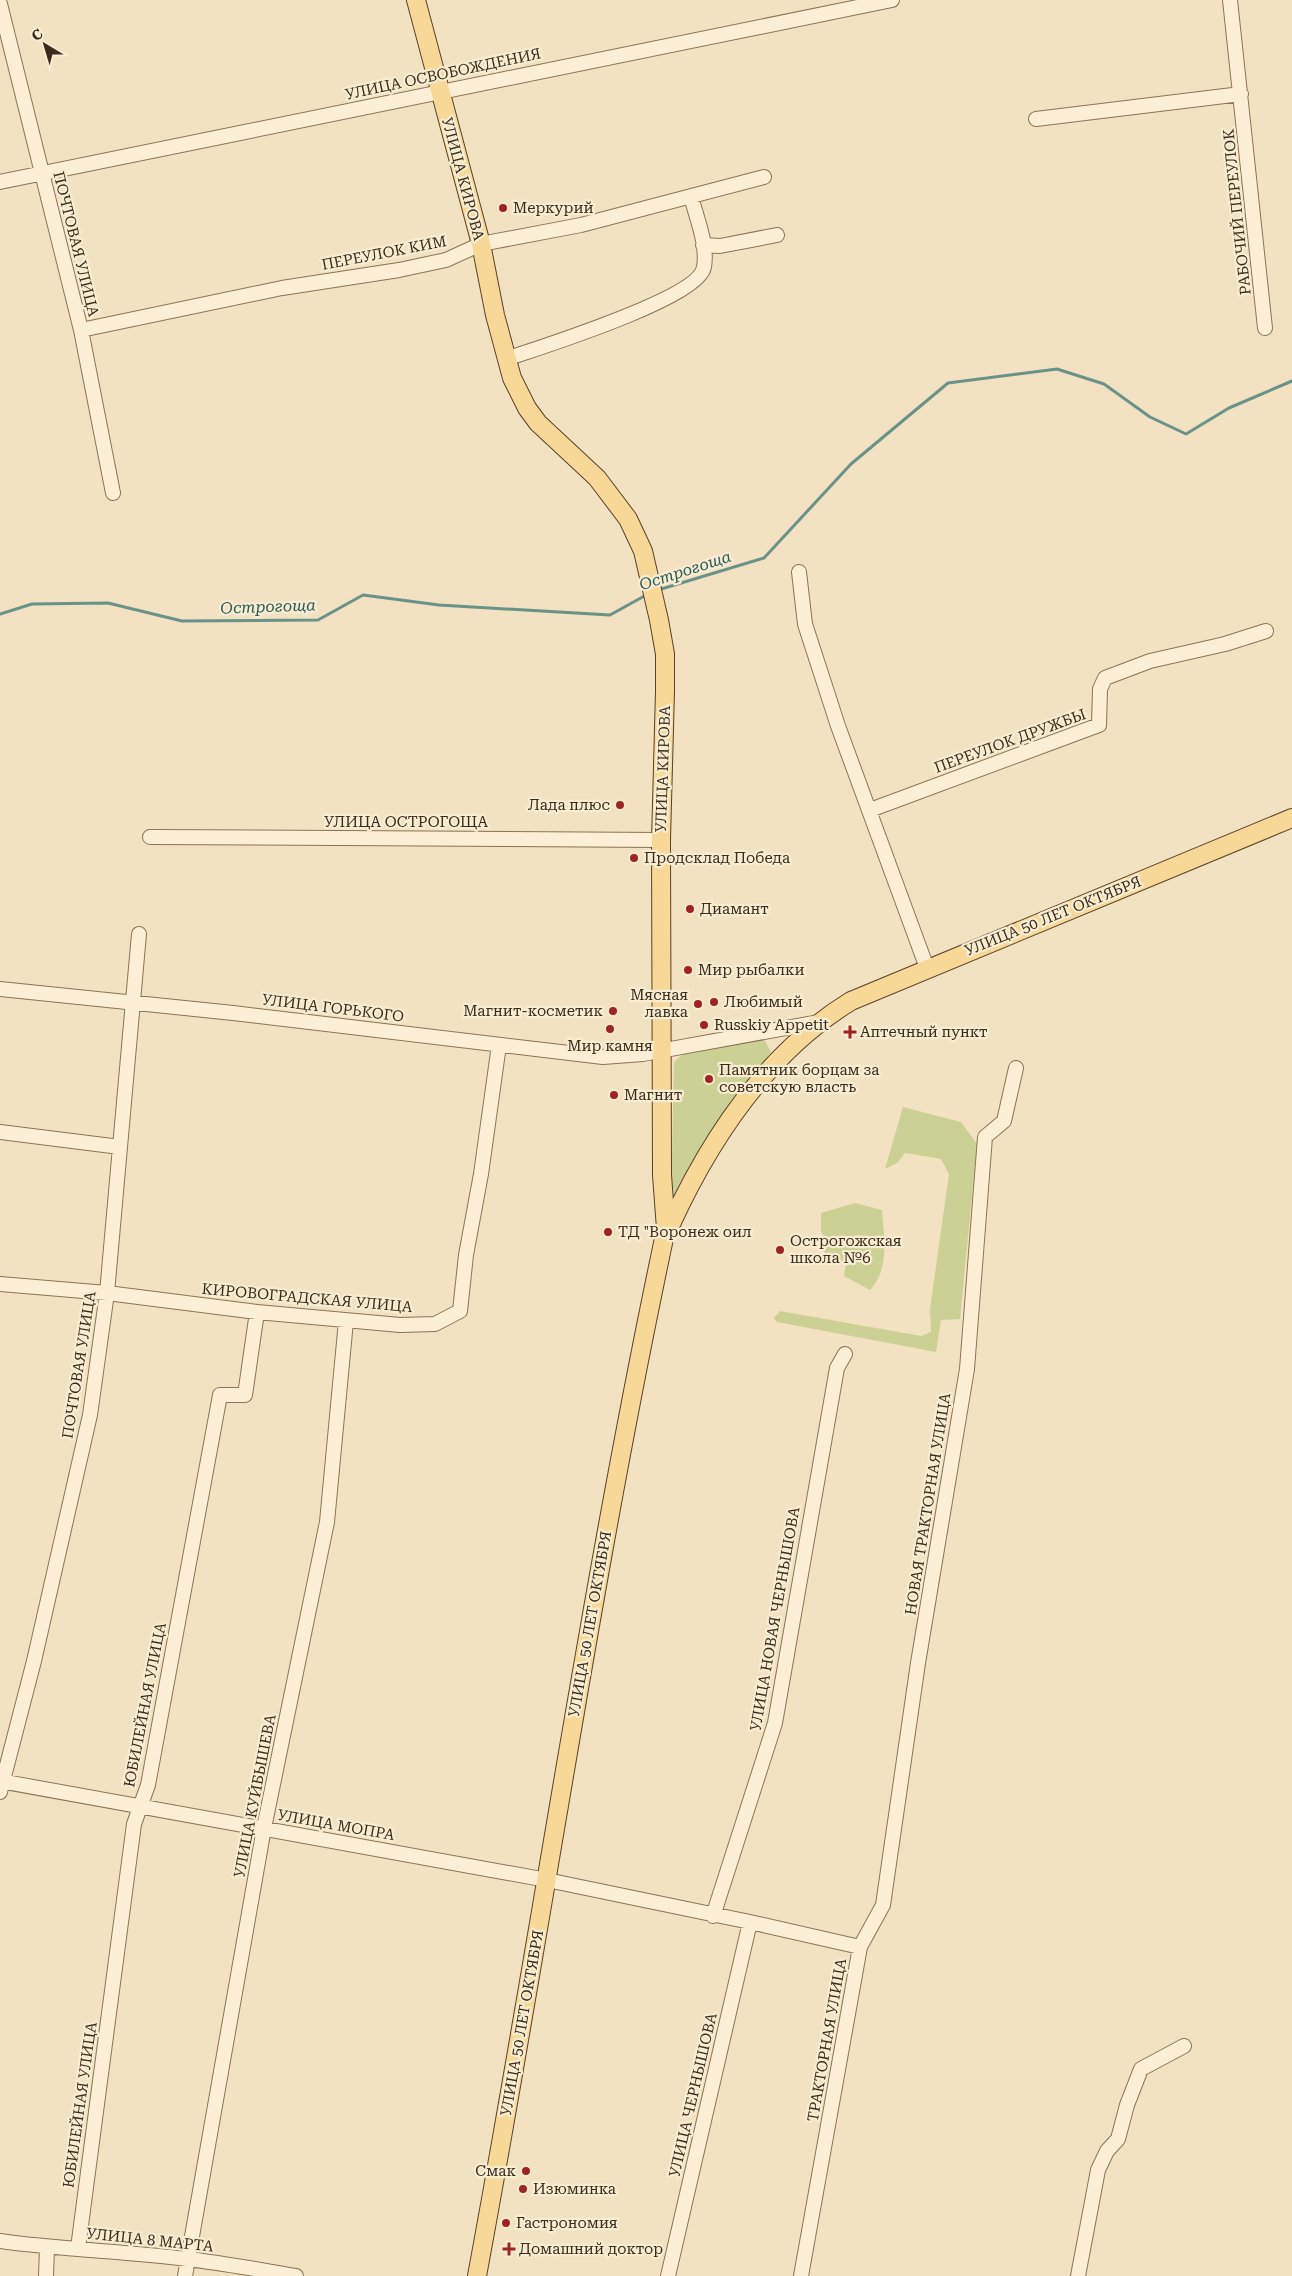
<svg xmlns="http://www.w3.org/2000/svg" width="1292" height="2276" font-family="'Roboto Serif',serif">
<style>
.green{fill:#cbd194}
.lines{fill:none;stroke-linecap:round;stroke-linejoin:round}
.stream{stroke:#6a9388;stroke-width:3}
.minor-casing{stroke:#8d7357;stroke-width:16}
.major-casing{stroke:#5a412c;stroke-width:20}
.minor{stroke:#fcefd5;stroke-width:14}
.major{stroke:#f8d896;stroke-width:18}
.poi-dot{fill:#a12224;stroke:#f8ecd1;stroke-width:2}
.labels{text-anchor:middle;stroke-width:4.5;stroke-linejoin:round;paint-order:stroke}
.street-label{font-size:15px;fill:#3b2b1c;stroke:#f8ecd1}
.poi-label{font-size:15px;fill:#3b2b1c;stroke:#f8ecd1;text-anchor:start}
.water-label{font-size:16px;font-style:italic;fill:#2a5c58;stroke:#f8ecd1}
</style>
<rect width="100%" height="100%" fill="#f2e2c1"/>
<!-- green -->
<path class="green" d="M764,1039L771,1052L696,1155L671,1200L674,1062L684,1053Z
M903,1107L961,1122L977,1144L960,1319L941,1320L936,1352L777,1322L774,1318L780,1311L921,1336L931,1332L930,1309L949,1174L941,1159L905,1153L897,1163L885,1169Z
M855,1203L882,1210C884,1237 890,1269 870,1290L844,1276L846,1264L822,1258L827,1242L821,1231V1213Z"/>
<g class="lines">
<!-- stream -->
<path class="stream" d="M658,590L764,558L851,464L948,383L1057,369L1104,384L1150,417L1186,434L1229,408L1292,381
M0,614L32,604L108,603L182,621L318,620L363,595L439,605L610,615L648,594"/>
<!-- minor casing -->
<g class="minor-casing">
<path id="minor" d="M1230,0L1265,328
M0,4L81,330L113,493
M1036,119L1241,94
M0,182L892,0
M703,245L720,246L777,235
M81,330L282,288L399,270L446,260L481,244L581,225L764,177
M506,359C538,348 699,298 704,267C708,244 696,217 691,196
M799,572L805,624L838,726L927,968
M870,810L1099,725L1100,689L1105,678L1150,661L1225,644L1266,631
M150,837L661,840
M0,989L233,1013L603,1057L643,1054L819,1022
M0,1132L120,1147
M0,1284L107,1293L257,1312L400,1325L435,1324L460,1311L466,1255L481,1174L499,1045
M0,1781L547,1880L750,1922L860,1947L801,2276
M0,1792L34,1661L90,1415L107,1293L139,934
M713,1916L775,1723L837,1368L845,1354
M860,1947L883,1905L918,1663L967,1369L985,1137L1004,1121L1016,1068
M0,2241C62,2250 124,2251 187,2259C223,2263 260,2270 296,2276
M78,2248L134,1824L148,1785L220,1395H245L257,1312
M46,2276L47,2248
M185,2276L264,1828L327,1522L346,1321
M668,2276L750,1922
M1078,2276L1098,2170L1107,2151L1118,2139L1127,2105L1141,2069L1184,2046"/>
</g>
<!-- major casing -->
<g class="major-casing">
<path id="major" d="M416,0L481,244L495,315L512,378L527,408L538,423L597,478L628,519L643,551L659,620L665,654V691L661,840L662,1175L666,1229
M477,2276C542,1927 592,1576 666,1229L671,1224C711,1137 768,1052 851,1001L1292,818"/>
</g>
<!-- minor -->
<use href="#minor" class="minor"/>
<!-- major -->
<use href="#major" class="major"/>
</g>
<!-- markers -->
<g class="poi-dot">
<circle cx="503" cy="208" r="5"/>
<circle cx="620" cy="805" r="5"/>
<circle cx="634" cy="858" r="5"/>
<circle cx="690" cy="909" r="5"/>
<circle cx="688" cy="970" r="5"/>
<circle cx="714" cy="1002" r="5"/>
<circle cx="698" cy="1004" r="5"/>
<circle cx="613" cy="1011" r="5"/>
<circle cx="704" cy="1025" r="5"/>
<circle cx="610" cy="1029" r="5"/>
<path d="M847.5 1024.5h5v5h5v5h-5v5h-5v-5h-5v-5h5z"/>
<circle cx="709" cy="1079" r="5"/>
<circle cx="614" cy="1095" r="5"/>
<circle cx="608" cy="1232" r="5"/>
<circle cx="780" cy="1250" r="5"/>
<circle cx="526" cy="2171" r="5"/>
<circle cx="523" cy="2189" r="5"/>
<circle cx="506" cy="2223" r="5"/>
<path d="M506.5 2241.5h5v5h5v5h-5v5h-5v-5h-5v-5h5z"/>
</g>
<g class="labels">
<!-- street labels -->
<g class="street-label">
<text transform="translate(443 74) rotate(-12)" y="5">УЛИЦА ОСВОБОЖДЕНИЯ</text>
<text transform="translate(463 179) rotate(75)" y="5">УЛИЦА КИРОВА</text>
<text transform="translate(1237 212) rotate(-96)" y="5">РАБОЧИЙ ПЕРЕУЛОК</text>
<text transform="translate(76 244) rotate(76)" y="5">ПОЧТОВАЯ УЛИЦА</text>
<text transform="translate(384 253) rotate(-11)" y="5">ПЕРЕУЛОК КИМ</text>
<text transform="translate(1010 741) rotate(-20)" y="5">ПЕРЕУЛОК ДРУЖБЫ</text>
<text transform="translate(663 769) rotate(-88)" y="5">УЛИЦА КИРОВА</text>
<text x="406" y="827">УЛИЦА ОСТРОГОЩА</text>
<text transform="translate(1053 916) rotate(-22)" y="5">УЛИЦА 50 ЛЕТ ОКТЯБРЯ</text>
<text transform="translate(333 1008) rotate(7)" y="5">УЛИЦА ГОРЬКОГО</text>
<text transform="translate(307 1298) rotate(5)" y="5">КИРОВОГРАДСКАЯ УЛИЦА</text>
<text transform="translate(79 1365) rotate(-81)" y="5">ПОЧТОВАЯ УЛИЦА</text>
<text transform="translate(928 1504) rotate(-81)" y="5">НОВАЯ ТРАКТОРНАЯ УЛИЦА</text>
<text transform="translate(775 1619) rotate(-80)" y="5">УЛИЦА НОВАЯ ЧЕРНЫШОВА</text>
<text transform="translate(590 1624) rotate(-80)" y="5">УЛИЦА 50 ЛЕТ ОКТЯБРЯ</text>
<text transform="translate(145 1705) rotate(-79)" y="5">ЮБИЛЕЙНАЯ УЛИЦА</text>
<text transform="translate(255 1796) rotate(-79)" y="5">УЛИЦА КУЙБЫШЕВА</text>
<text transform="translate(336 1825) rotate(10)" y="5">УЛИЦА МОПРА</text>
<text transform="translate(522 2023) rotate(-80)" y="5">УЛИЦА 50 ЛЕТ ОКТЯБРЯ</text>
<text transform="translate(827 2040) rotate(-80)" y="5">ТРАКТОРНАЯ УЛИЦА</text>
<text transform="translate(693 2095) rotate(-77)" y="5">УЛИЦА ЧЕРНЫШОВА</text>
<text transform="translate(80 2105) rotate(-82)" y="5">ЮБИЛЕЙНАЯ УЛИЦА</text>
<text transform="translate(150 2240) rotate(6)" y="5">УЛИЦА 8 МАРТА</text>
</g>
<!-- poi labels -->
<g class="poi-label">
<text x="513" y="213">Меркурий</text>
<text x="610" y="810" text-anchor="end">Лада плюс</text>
<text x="644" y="863">Продсклад Победа</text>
<text x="700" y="914">Диамант</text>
<text x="698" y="975">Мир рыбалки</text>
<text x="688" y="1000" text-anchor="end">Мясная<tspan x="688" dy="17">лавка</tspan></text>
<text x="724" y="1007">Любимый</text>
<text x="603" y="1016" text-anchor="end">Магнит-косметик</text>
<text x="714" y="1030">Russkiy Appetit</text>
<text x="860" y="1037">Аптечный пункт</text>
<text x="610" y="1051" text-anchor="middle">Мир камня</text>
<text x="719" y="1075">Памятник борцам за<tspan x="719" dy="17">советскую власть</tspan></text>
<text x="624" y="1100">Магнит</text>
<text x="618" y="1237">ТД "Воронеж оил</text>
<text x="790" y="1246">Острогожская<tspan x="790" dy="17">школа №6</tspan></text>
<text x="516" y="2176" text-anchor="end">Смак</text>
<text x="533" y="2194">Изюминка</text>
<text x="516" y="2228">Гастрономия</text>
<text x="519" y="2254">Домашний доктор</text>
</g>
<!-- water labels -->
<g class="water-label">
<text transform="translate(685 570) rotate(-18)" y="6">Острогоща</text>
<text transform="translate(268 606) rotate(-2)" y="6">Острогоща</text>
</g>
</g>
<!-- north arrow -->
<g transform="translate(45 45) rotate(322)" stroke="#f8ecd1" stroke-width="4" paint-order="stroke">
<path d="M0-4L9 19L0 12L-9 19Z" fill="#3b2b1c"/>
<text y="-8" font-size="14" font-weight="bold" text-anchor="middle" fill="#3b2b1c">С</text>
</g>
</svg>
